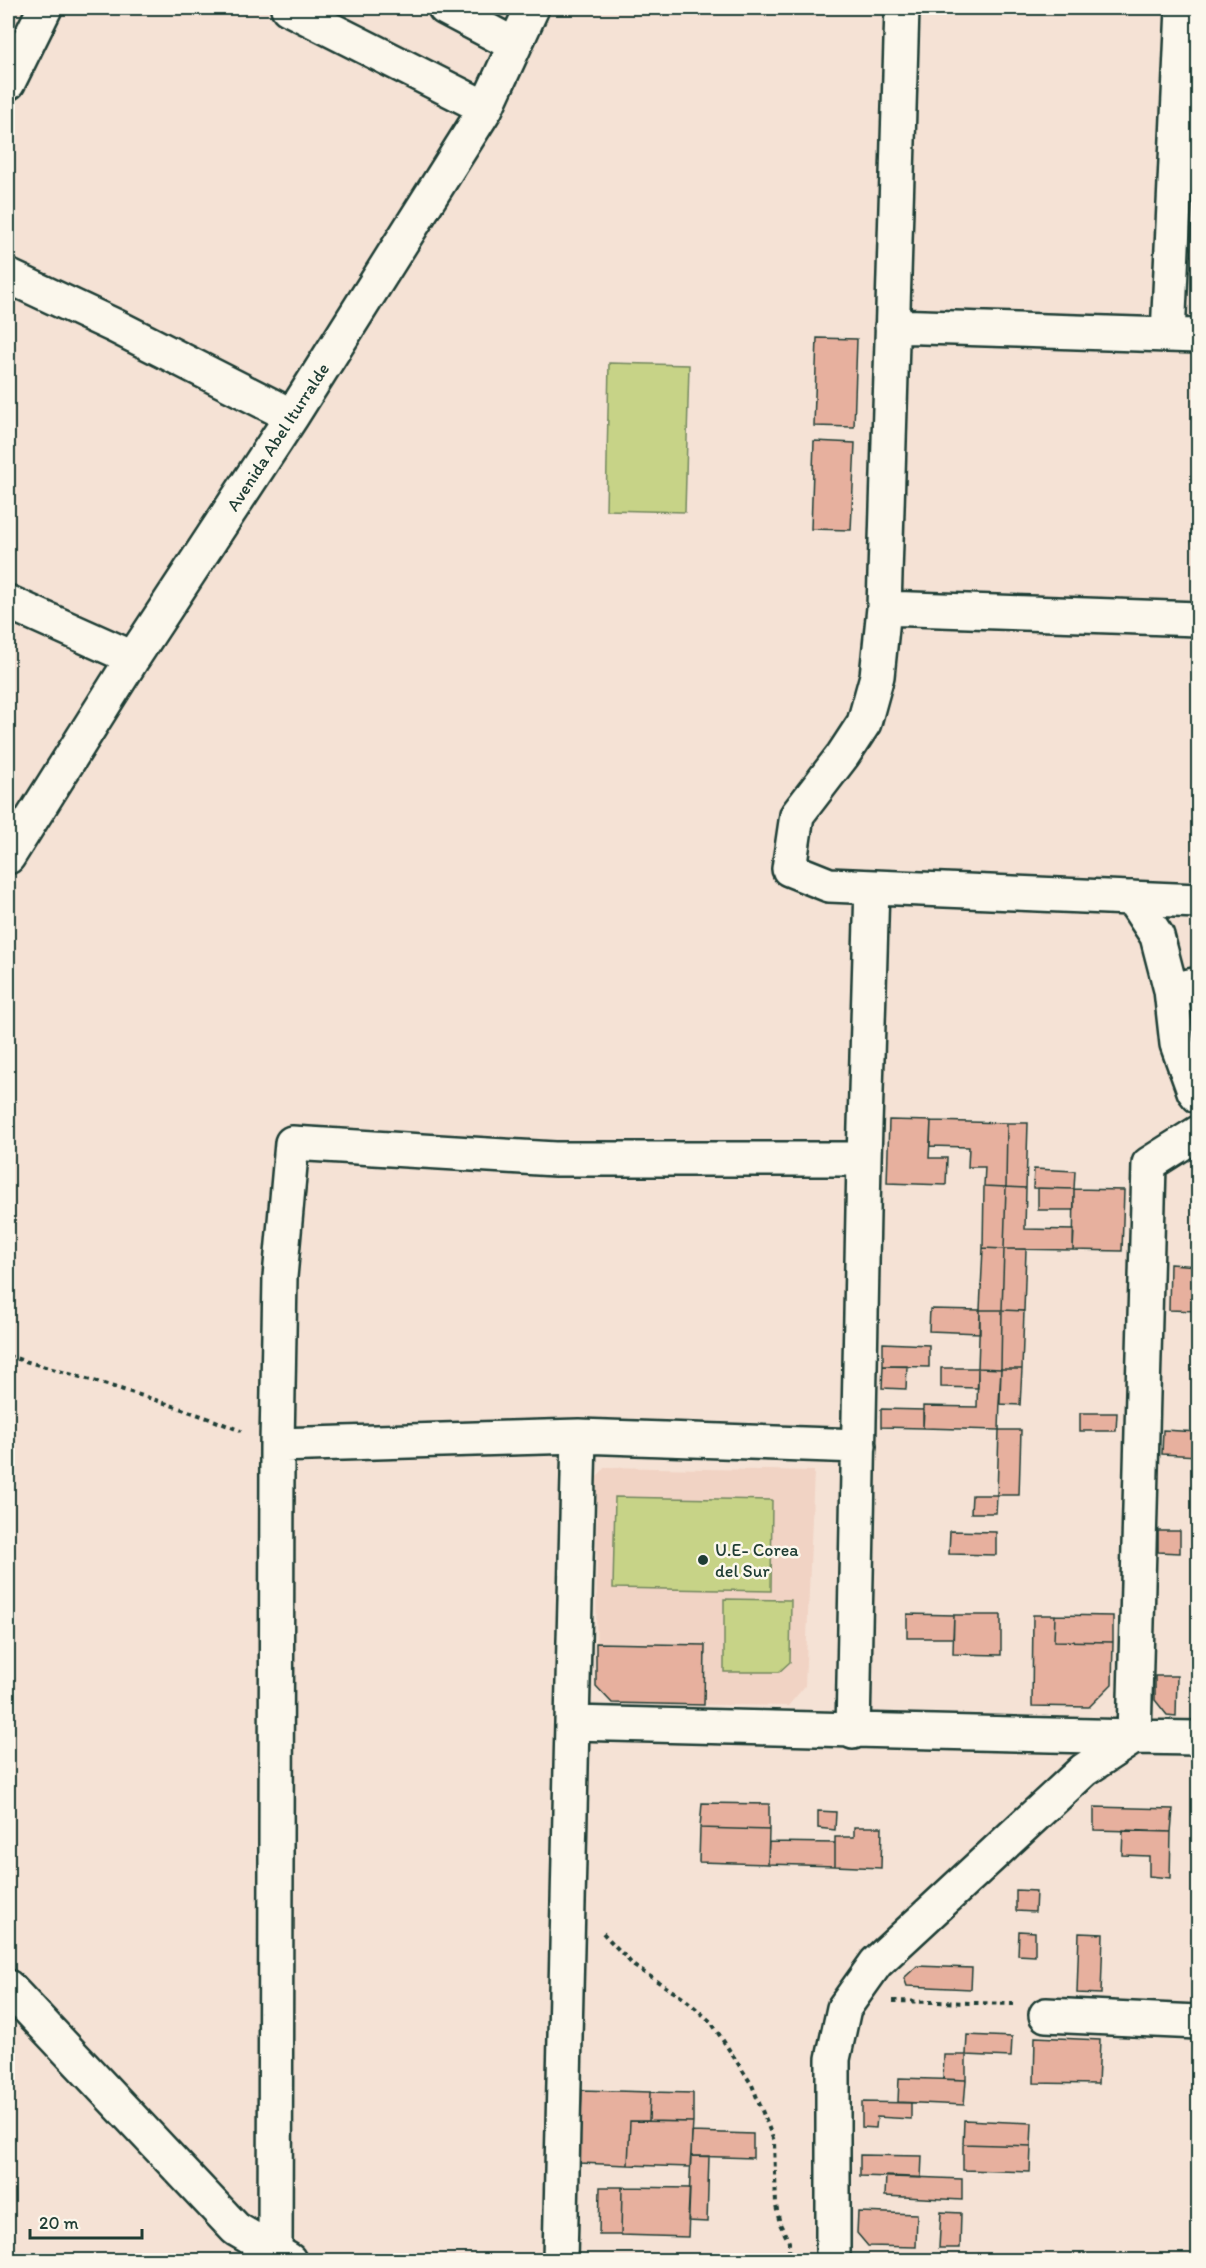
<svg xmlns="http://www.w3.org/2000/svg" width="1206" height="2268" font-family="Itim,sans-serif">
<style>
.built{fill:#f1d3c4}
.green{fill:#c7d387;stroke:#73885e;stroke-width:1.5}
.building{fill:#e7b09e;stroke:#1f3d34;stroke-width:1.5}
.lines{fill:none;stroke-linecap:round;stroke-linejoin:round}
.minor-casing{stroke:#1f3d34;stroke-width:38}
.path{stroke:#1f3d34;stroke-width:4;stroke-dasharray:4.5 4.5;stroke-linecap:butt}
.minor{stroke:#fbf7ec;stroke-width:33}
.poi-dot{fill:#1f3d34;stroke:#fbf7ec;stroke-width:2}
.labels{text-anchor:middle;stroke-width:5;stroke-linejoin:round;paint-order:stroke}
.street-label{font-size:18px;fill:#1f3d34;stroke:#fbf7ec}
.poi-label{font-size:18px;fill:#1f3d34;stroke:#fbf7ec;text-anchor:start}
</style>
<rect width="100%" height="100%" fill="#f5e2d5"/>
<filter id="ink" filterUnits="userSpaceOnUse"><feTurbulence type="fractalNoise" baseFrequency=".0167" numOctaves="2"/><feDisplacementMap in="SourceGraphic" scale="12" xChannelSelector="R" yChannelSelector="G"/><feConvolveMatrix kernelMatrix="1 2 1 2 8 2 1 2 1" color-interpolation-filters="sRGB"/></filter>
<g filter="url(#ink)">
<!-- built -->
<path class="built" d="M605,1467L814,1471L805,1686L788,1706L612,1703L596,1686L597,1477Z"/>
<!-- green -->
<path class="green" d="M609,363L689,365L685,512L606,510Z
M615,1497L772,1500L771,1591L613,1588Z
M724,1599L791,1600L790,1662L779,1672H724Z"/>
<!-- building -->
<path class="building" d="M817,338L857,339L854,427L814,426Z
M814,441L855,443L851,530L811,529Z
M889,1120L931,1121L929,1158H947L946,1185L887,1183Z
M931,1121L1007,1123L1006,1187L984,1186L985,1167H968L969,1147L930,1146Z
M1007,1123H1028L1026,1188L1006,1187Z
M1034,1169L1075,1171L1074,1189L1033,1188Z
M984,1186L1006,1187L1004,1249L983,1248Z
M1006,1187L1026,1188L1025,1229L1074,1230L1073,1250L1004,1249Z
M1038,1188L1074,1189V1210H1038Z
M1074,1189L1124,1190L1122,1251L1073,1250Z
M983,1248L1004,1249L1002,1310H980Z
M1004,1249H1026L1024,1311L1002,1310Z
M1170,1264L1198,1266V1311L1169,1310Z
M930,1309L980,1310V1333L929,1331Z
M980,1310H1002L1001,1369L978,1368Z
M1002,1310L1024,1311L1022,1369H1001Z
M883,1343L929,1345V1367L883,1366Z
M883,1366H907L906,1389L882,1388Z
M941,1368H978V1388L941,1387Z
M978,1368L1001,1369L999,1430L923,1428V1406L977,1407Z
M1001,1369H1022L1020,1405L999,1404Z
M881,1409L924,1410L923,1428L881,1427Z
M1080,1413H1117L1116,1431H1080Z
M999,1430H1021L1019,1495H997Z
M1163,1430L1198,1432V1456L1162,1454Z
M972,1495H997L996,1513H971Z
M950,1531L996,1532V1555L949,1554Z
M1158,1531H1180V1553L1158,1552Z
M907,1614L954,1615L953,1638H907Z
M954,1615H1001V1655L953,1654Z
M1033,1615H1055L1054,1641L1113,1642L1112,1684L1089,1707L1032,1706Z
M1055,1615L1113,1616V1642L1054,1641Z
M596,1643L705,1645L704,1705L612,1703L596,1686Z
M1155,1676H1177L1176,1716L1167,1715L1155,1700Z
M702,1803L769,1804V1830L700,1828Z
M1094,1807L1173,1809L1171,1832L1094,1830Z
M818,1811L836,1812L835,1830L818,1828Z
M854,1827H882L881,1868L835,1866V1837H854Z
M700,1828L769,1830L768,1864L699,1862Z
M1123,1830L1171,1832L1170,1878L1149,1876V1856L1122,1855Z
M769,1842L835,1843V1866L768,1864Z
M1016,1890L1036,1891L1035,1912L1016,1911Z
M1019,1931L1035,1932V1956L1018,1955Z
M1079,1933L1103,1934L1101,1994L1077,1993Z
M917,1966L972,1968L971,1989L907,1986L904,1978Z
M967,2035L1012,2037L1011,2057L966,2055Z
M1035,2037L1100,2040L1098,2084L1034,2083Z
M944,2055H966V2080L943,2079Z
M899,2078L966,2080L964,2105L898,2102Z
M582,2090L650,2092L649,2121H630L628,2165L579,2163Z
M650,2092L693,2093V2122L649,2121Z
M862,2102L911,2103V2119L877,2117L876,2128L862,2127Z
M964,2120L1032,2123L1031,2146L963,2144Z
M630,2121L693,2122L690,2167L628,2165Z
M692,2132L753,2134V2158L691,2156Z
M963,2144L1031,2146L1030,2172L963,2170Z
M860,2155L922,2156L921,2178L860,2176Z
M691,2156H709L707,2222L688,2221Z
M886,2176L962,2179V2200L885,2196Z
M600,2187H622L621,2235H599Z
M622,2187L690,2188L688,2237L621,2235Z
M858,2212L917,2214L916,2247L868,2246L857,2233Z
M941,2212L961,2213L960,2248H939Z"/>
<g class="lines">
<!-- minor casing -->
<g class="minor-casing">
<path id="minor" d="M288,8L486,108
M445,8L515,45
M902,8L884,608L877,676L864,723L843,755L797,815L789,869L829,885L1198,901
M8,83L45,8
M8,276L115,326L292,416
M892,326L1198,336
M1168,335L1183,8
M8,602L133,658
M884,608L1198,619
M8,857L133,658L292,416L486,108L532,8
M1132,898L1157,936L1171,990
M1198,984L1171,990L1177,1044L1194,1091L1198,1096
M1198,1133L1149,1164L1134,1737L1198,1738
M579,1436L572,1723L1134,1737
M277,1445L579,1436L859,1446
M853,1732L864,1159L872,887
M8,1987L236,2229L289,2260
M1046,2015L1198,2022
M275,2260L277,1445L280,1277L292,1143L555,1159H864
M560,2260L572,1723
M833,2260V2059L844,2008L876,1963L1084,1770L1134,1737"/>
</g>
<!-- path -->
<path class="path" d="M8,1356C86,1379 165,1400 241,1431
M603,1933L634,1966L686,2000L711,2022L752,2085L774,2141L776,2206L780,2224L789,2242V2260
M893,2001L1014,2004"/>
<!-- minor -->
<use href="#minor" class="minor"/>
</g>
</g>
<!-- markers -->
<circle class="poi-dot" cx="703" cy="1560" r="6"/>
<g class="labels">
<!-- street labels -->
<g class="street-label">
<text transform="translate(278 437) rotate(-57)" y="6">Avenida Abel Iturralde</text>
</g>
<!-- poi labels -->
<g class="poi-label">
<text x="715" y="1556">U.E- Corea<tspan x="715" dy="21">del Sur</tspan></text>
</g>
</g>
<!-- margin -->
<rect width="1206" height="2268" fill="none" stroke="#fbf7ec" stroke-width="30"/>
<rect x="15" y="15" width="1176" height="2238" fill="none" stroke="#1f3d34" stroke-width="2" filter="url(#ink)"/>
<!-- scale -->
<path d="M30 2229v9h112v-9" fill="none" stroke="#1f3d34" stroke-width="3"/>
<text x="39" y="2229" font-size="18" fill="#1f3d34" stroke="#fbf7ec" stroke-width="4.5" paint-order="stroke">20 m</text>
</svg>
